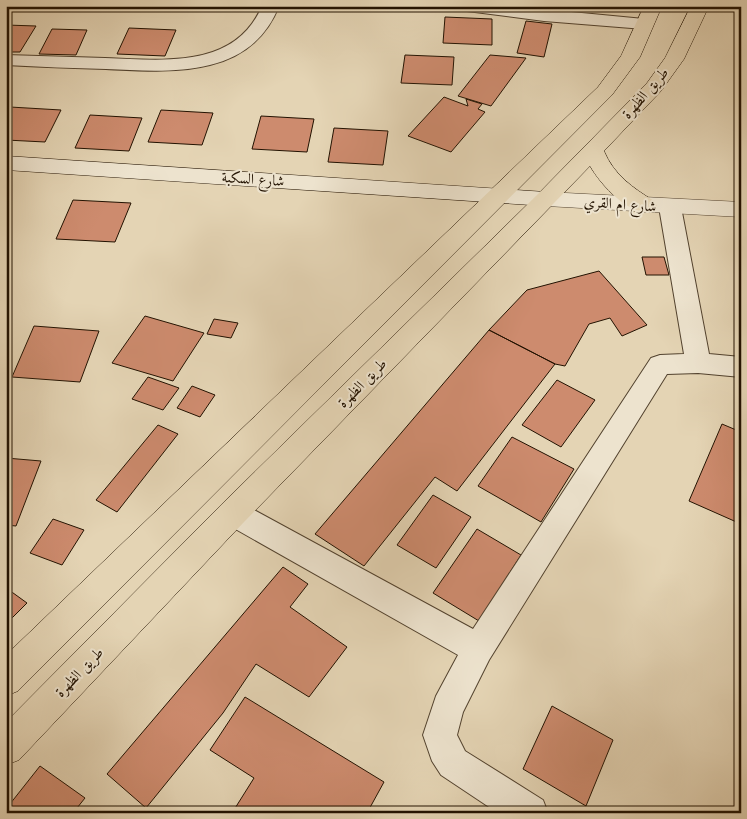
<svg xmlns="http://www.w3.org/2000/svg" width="747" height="819" font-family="'Old Standard TT',Amiri,serif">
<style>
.building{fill:#cd8b6e;stroke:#221201}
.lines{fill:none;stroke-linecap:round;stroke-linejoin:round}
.minor-casing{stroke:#52422e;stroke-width:2}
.tertiary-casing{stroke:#52422e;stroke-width:1}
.secondary-casing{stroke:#221201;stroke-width:1}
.primary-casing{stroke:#221201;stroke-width:1}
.minor{fill:#ede3ce;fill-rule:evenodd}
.tertiary{fill:#ede3ce;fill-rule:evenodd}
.secondary{fill:#ede3ce;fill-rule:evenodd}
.primary{fill:#e4d4b4;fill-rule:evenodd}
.labels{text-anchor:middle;stroke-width:4;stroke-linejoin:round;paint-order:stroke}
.street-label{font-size:15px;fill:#221201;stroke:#ede3ce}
</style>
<rect width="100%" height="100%" fill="#e4d4b4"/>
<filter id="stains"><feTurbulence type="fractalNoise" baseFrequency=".004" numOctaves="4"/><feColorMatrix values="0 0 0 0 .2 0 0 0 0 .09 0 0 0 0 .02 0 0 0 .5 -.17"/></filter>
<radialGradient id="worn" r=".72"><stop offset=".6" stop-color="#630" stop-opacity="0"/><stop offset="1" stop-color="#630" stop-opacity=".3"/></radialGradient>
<!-- building -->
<path class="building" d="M521,6H554L553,13L520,9Z
M445,17L492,19V45L443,43Z
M526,21L552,24L544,57L517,53Z
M6,25L36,26L20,52H6Z
M129,28L176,30L165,56L117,54Z
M52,29L87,30L76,55L39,54Z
M405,55L454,57L452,85L401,83Z
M490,55L526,58L491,106L458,96Z
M444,97L468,106L466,99L482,104L478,109L485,112L451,152L408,136Z
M10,107L61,110L45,142L6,140V114Z
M161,110L213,113L202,145L148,142Z
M90,115L142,118L129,151L75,148Z
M261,116L314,119L307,152L252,149Z
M334,128L388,131L383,165L328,162Z
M73,200L131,203L115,242L56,239Z
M642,257H664L669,275H646Z
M599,271L647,325L622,336L610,318L589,324L565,366L555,364L489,330L527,290Z
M145,316L204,333L173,381L112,363Z
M214,319L238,323L231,338L207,334Z
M34,326L99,331L80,382L12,377Z
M489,330L555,364L457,491L435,477L364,566L315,534Z
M148,377L179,388L163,410L132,399Z
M557,380L595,400L561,447L522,425Z
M192,386L215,395L200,417L177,408Z
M722,424L741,432V524L689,501Z
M158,425L178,434L117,512L96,500Z
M512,437L574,469L541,522L478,486Z
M6,458L41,461L16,526L6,525Z
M433,495L471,517L436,568L397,545Z
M53,519L84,530L62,565L30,553Z
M477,529L521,555L479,621L433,593Z
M283,567L308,584L290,607L347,647L309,697L256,664L223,713L146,808L107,774Z
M9,590L27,603L8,622L6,621V593Z
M245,697L384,782L367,813H232L254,778L210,750Z
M552,706L613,740L586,806L523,769Z
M40,766L85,798L73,813H6V809Z"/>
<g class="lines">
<!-- minor casing -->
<g class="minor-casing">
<path id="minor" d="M262,6H279C250,79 171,72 106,69C73,68 40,67 6,65V55C39,56 72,57 105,58C162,60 235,70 262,6Z
M459,6H509L644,19L650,20L653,24L650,28L644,29L544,21L467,11L461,10Z
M670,200L678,202L681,207L709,354L741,357V377L698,373L667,374L489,660L463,712L457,735L465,751L543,800L548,813H498L441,775L432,761L423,735L436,696L458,655L223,522L219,513L223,504L233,501L243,504L473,629L651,358L660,355L684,354L659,207L662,202Z"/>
</g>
<!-- tertiary casing -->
<g class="tertiary-casing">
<path id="tertiary" d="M546,192L741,202V217L546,206L538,204L535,199L538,194Z"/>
</g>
<!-- secondary casing -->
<g class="secondary-casing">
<path id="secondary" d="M6,156L546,192L554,194L557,199L554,204L546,206L6,170Z"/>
</g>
<!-- primary casing -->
<g class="primary-casing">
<path id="primary" d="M644,6H662L640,57L612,95L18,691L6,696V655L598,87L621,56Z
M691,6H709L684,59L661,91L604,151C614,175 633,188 654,201L657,206L654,211C630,218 601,185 590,166L244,522L19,760L6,765V722L222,504L538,194L647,83L665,58Z"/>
</g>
<!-- minor -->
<use href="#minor" class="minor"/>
<!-- tertiary -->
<use href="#tertiary" class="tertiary"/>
<!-- secondary -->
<use href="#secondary" class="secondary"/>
<!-- primary -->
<use href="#primary" class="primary"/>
</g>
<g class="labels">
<!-- street labels -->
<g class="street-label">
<text transform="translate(645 93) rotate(-49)" y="5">طريق الظهرة</text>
<text transform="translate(253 179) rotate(4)" y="5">شارع السكبة</text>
<text transform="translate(620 204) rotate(4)" y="5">شارع ام القري</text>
<text transform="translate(362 383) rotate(-45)" y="5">طريق الظهرة</text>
<text transform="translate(79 672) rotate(-46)" y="5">طريق الظهرة</text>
</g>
</g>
<!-- margin -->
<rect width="747" height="819" fill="none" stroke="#e4d4b4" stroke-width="25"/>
<rect x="8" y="8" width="732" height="804" fill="none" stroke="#221201" stroke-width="2.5"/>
<rect x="12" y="12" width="722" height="794" fill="none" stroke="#221201"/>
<rect width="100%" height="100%" filter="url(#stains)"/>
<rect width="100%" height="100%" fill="url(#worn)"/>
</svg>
